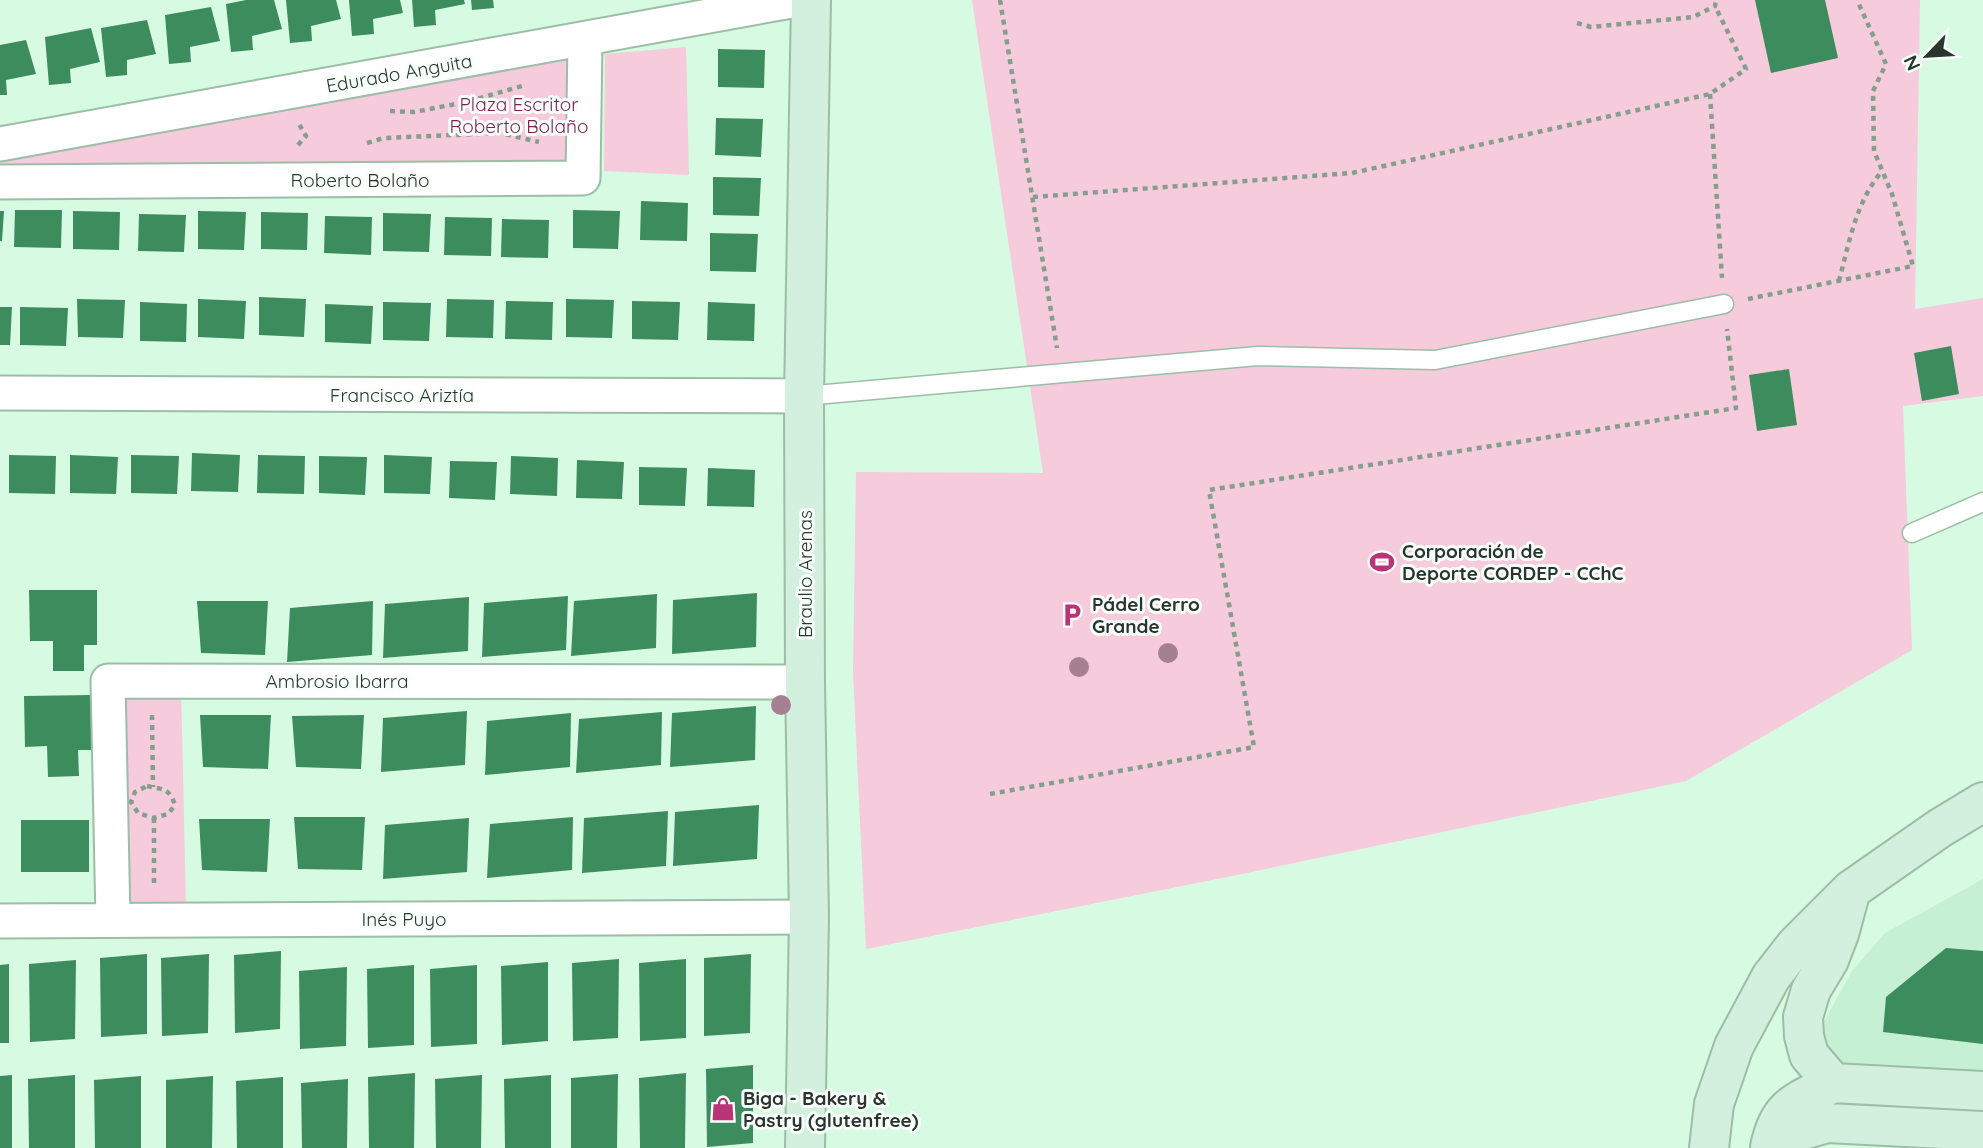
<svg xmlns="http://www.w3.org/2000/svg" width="1983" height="1148" font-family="Quicksand,sans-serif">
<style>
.built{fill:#c6f0d3}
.green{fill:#f6cbdc}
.building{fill:#3d8c5d}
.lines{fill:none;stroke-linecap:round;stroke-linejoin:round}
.lane-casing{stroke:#9cbda6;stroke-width:21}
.street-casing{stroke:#9cbda6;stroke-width:37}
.secondary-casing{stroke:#9cbda6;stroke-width:42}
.path{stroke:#859e8d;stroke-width:4.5;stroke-dasharray:5 5;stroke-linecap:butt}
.lane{stroke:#fff;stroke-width:18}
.street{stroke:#fff;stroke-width:33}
.secondary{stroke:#d3efdd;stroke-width:38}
.tree{fill:#a48091}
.labels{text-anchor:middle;stroke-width:6;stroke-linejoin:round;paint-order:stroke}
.street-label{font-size:19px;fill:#28362d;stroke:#f8fffa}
.park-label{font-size:19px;fill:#7b1d4f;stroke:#f8fffa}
.poi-label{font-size:19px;font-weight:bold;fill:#28362d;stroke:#f8fffa;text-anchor:start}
</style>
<rect width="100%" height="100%" fill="#d7fae2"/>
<!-- built -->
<path class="built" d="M1983,879V1079L1842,1072L1824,1051L1820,1029L1852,971L1885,933Z"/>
<!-- green -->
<path class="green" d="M972,0H1920L1915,309L1983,298V396L1903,406L1912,650L1686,781L1237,875L866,949L853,672L856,472L1043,473Z
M686,47L689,175L604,171L605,54Z
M576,51L574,170L0,173V153Z
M181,686L186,904L125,905L121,688Z"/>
<!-- building -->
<path class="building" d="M246,0H274L282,29L252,36L253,50L231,52L226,4Z
M286,0H336L341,19L311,26L312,41L290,43Z
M349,0H400L403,13L373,19L374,34L352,36Z
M412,0H464L465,4L435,10L436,25L414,27Z
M471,0H493L494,8L472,10Z
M1755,0H1825L1838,58L1771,73Z
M211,7L220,41L190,47L191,62L169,64L165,15Z
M147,20L156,54L127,60V75L106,77L101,28Z
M91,28L100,62L70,69L71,83L49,85L45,37Z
M26,40L36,74L6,80L7,95H0V45Z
M718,49L765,50L764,88L718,87Z
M716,118L763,119L761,157L715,155Z
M713,177L761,178L759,216L713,215Z
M641,201L688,203L687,241L640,240Z
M15,210H62L61,248L14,247Z
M573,210L620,211L618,249L573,248Z
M0,211H4L2,241H0Z
M73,211L120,212L119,250L73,249Z
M198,211L246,212L244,250L198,249Z
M261,212L308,213L307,250L261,249Z
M383,213L431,214L429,252L383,251Z
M139,214L186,215L184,252L138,251Z
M325,216L372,217L371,255L324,253Z
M445,217L492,218L491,256L444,255Z
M502,219L549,220L548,258L501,257Z
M710,233L758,234L756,272L710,271Z
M259,297L306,299L304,337L259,335Z
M77,299L125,300L123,338L78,337Z
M198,299L246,301L244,339L198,337Z
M447,299L494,300L493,338L446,337Z
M566,299L614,300L612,338L566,337Z
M506,301L553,302L552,340L505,339Z
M632,301L680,302L678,340L632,339Z
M140,302L187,304L186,342L140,341Z
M383,302L431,303L429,341L383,340Z
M708,302L755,304L754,341L707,340Z
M325,304L373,306L371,344L325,342Z
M0,307H12L10,345H0Z
M20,307L68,308L66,346L20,345Z
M1951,346L1959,394L1922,401L1914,353Z
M1789,369L1797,425L1757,431L1749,375Z
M192,453L240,455L238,492L191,491Z
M9,455L56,456L55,494L9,493Z
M70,455L118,457L116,494L70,493Z
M131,455L179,456L177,494L131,493Z
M258,455L305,456L304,494L257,493Z
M384,455L432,457L430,494L384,493Z
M319,456L367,457L365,495L319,493Z
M511,456L558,458L557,496L510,494Z
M577,460L624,462L622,499L576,498Z
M450,461L497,462L495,500L449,498Z
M639,467L687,468L685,506L639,505Z
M708,468L755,470L754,507L707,506Z
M29,590H97V645H84V671H53V641H30Z
M757,593L756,647L672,654L673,600Z
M657,594L656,648L571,656L574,601Z
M568,596L566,650L482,657L484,603Z
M469,597L468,651L383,658L385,604Z
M197,601H268L265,655L201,653Z
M373,601L372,655L287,662L290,608Z
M91,695L92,750H78L79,776L48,777L47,746L25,747L24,696Z
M756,706L755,760L670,767L672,713Z
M467,711L465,765L381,772L383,718Z
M662,712L661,765L576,773L579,719Z
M571,713L570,767L485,775L487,721Z
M200,715H271L268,769L203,767Z
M364,715L361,769L296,767L292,716Z
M759,805L757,859L673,866L675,812Z
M668,811L666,866L582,873L584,818Z
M294,817H365L362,870L298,869Z
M573,817L572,870L487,878L490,824Z
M469,818L467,872L383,879L385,825Z
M199,819H270L267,872L202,870Z
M21,820H89V872H21Z
M1946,948L1983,951V1044L1883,1032L1886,997Z
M281,951L280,1029L235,1033L234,955Z
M147,954V1034L101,1037L100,958Z
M209,954L208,1033L162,1036L161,958Z
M751,954L750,1033L704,1036V958Z
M619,959L618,1038L573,1041L572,963Z
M686,959V1038L640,1041L639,963Z
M76,960L75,1039L30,1042L29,964Z
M548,962V1041L502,1045L501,966Z
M9,964V1043H0V965Z
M414,965V1045L368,1048L367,969Z
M477,965V1044L431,1047L430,969Z
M347,967L346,1046L300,1049L299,971Z
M753,1065V1143L707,1147L706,1069Z
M415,1073L414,1148H369L368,1077Z
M686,1073L685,1148H640L639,1078Z
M618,1074L617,1148H571V1078Z
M12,1075V1148H0V1076Z
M75,1075V1148H29L28,1079Z
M482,1075L481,1148H436L435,1079Z
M551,1075V1148H505L504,1079Z
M141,1076V1148H95L94,1080Z
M213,1076L212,1148H166V1080Z
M283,1077V1148H237L236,1081Z
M348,1079L347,1148H302L301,1083Z"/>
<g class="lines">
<!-- lane casing -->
<g class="lane-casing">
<path id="lane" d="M804,396L1258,356L1435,360L1724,304
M1912,533L1983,502"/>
</g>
<!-- street casing -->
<g class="street-casing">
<path id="street" d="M0,144L797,0
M0,182L583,178L585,40
M0,393L804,396
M113,920L108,681L805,682
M0,921L809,917"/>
</g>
<!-- secondary casing -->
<g class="secondary-casing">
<path id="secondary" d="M1849,897L1839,934L1829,960L1811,990L1803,1017L1804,1036L1809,1055L1833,1083L1983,1091
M1770,1147C1779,1104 1797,1102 1833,1083
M805,1148L809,917L805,682L804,396L811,0
M1709,1148L1714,1104L1734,1046L1771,977L1796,945L1851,890L1940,828L1983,802
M1781,1148L1796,1132L1827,1123L1983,1131"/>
</g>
<!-- path -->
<path class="path" d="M1000,0L1057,348
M1577,23L1591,27L1693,17L1715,6L1716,0
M1710,94L1722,278
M390,111L414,112L466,102L522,86
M367,143L384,138L500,133L539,142
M298,145L306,136L299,124
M1033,197L1352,173L1710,94L1746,69L1715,6
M1839,281C1849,243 1856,202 1882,171
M1748,299L1913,266L1892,194L1874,151L1873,91L1886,64L1857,0
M152,715L153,787
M147,786C163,790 169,787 175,805L168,814L154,818L138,813L131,802L135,792Z
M990,794L1254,747L1209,490L1736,408L1727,329
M154,818V888"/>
<!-- lane -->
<use href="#lane" class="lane"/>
<!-- street -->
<use href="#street" class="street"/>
<!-- secondary -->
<use href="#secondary" class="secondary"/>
</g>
<!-- trees -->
<g class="tree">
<circle cx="1168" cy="653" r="10"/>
<circle cx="1079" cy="667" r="10"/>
<circle cx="781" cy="705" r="10"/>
</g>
<!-- icons -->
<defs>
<g id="stadium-bare" transform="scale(1.89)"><path d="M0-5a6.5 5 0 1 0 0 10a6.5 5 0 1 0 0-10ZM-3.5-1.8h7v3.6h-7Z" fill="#b83378" stroke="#f8fffa" stroke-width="2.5" paint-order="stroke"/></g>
<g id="parking-bare" transform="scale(1.89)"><path d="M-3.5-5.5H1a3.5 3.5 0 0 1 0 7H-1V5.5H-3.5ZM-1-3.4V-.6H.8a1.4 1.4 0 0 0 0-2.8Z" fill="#b83378" stroke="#f8fffa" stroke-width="2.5" paint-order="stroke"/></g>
<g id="shop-bare" transform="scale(1.89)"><path d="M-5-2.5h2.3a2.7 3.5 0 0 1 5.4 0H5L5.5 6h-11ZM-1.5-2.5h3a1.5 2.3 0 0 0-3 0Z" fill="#b83378" stroke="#f8fffa" stroke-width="2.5" paint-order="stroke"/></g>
</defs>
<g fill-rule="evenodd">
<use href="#stadium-bare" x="1382" y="562"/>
<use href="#parking-bare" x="1072" y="615"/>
<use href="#shop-bare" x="723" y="1109"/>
</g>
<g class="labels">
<!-- street labels -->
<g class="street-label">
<text transform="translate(399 73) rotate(-10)" y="7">Edurado Anguita</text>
<text x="360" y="187">Roberto Bolaño</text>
<text x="402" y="402">Francisco Ariztía</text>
<text transform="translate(805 574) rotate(-90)" y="7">Braulio Arenas</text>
<text x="337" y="688">Ambrosio Ibarra</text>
<text x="404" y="926">Inés Puyo</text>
</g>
<!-- park labels -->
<g class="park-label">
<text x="519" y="111">Plaza Escritor<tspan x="519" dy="22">Roberto Bolaño</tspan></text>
</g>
<!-- poi labels -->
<g class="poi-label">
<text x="1402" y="558">Corporación de<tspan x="1402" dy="22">Deporte CORDEP - CChC</tspan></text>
<text x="1092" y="611">Pádel Cerro<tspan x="1092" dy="22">Grande</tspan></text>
<text x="743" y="1105">Biga - Bakery &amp;<tspan x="743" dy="22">Pastry (glutenfree)</tspan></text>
</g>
</g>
<!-- north arrow -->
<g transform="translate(1927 56) rotate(245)" stroke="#f8fffa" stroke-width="5" paint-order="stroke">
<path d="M0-5L12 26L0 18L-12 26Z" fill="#28362d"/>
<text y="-10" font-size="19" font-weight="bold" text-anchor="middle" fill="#28362d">N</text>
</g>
</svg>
